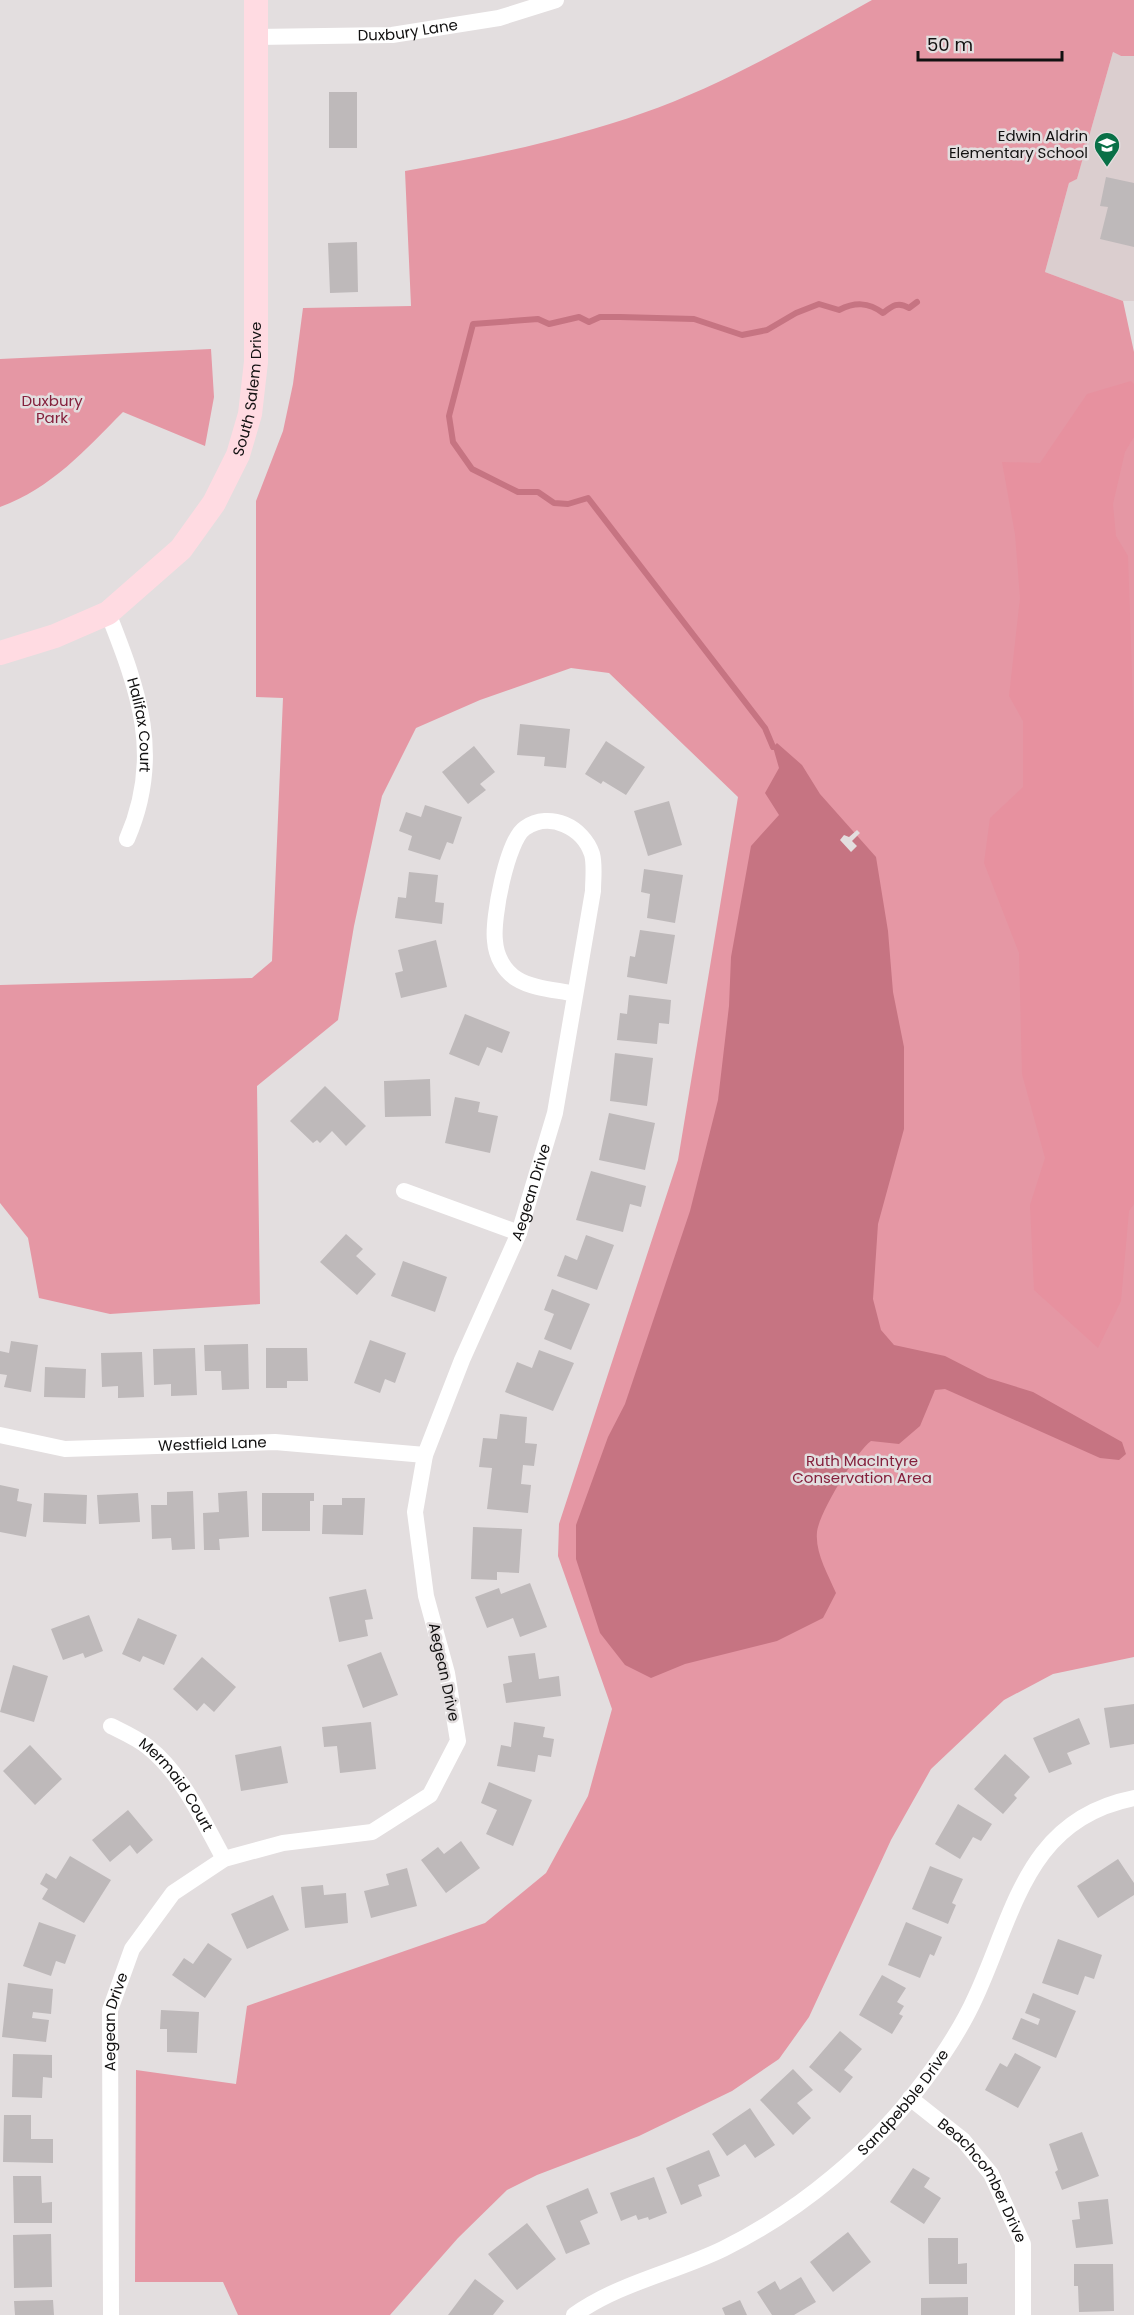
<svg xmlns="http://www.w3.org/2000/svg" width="1134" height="2315" font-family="Poppins,sans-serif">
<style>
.built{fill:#dbcecf}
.green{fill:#e597a4}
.forest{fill:#e7919f}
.water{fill:#c67482}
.pier{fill:#e3dedf}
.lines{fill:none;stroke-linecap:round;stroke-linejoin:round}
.stream{stroke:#c67482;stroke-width:6}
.building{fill:#beb9ba}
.street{stroke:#fff;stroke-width:16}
.secondary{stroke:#ffdbe2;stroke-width:24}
.labels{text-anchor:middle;stroke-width:5;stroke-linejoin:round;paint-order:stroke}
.street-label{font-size:15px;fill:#121111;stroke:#e3dedf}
.poi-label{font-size:15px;fill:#121111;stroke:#e3dedf;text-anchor:end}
.park-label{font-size:15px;fill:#84203c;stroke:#e3dedf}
</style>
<rect width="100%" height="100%" fill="#e3dedf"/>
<!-- built -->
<path class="built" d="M1113,52L1121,56H1134V301H1123L1045,272L1069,183L1077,179Z"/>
<!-- green -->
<path class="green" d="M872,0H1134V56H1121L1113,52L1077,179L1069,183L1045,272L1123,301L1134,352V1657L1053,1674L1004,1700L931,1769L891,1840L809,2017L779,2059L732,2091L639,2136L537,2175L507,2190L458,2238L390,2315H238L223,2282H135L136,2070L236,2084L247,2006L485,1923L546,1873L588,1796L612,1709L558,1556L559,1524L678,1160L738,797L609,673L571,668L480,700L416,728L382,796L354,926L338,1020L257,1086L260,1304L110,1314L39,1298L28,1238L0,1203V985L252,978L272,961L283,698L256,697V501L283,431L293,384L303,308L411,306L405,171C485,157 566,140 643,113C723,85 798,41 872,0Z
M211,349L214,397L205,446L123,412C85,450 52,488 0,507V359Z"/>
<!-- forest -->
<path class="forest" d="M1131,381L1134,384V437L1125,452L1113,504L1116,536L1128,556L1134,735V1204L1129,1211L1121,1301L1098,1348L1034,1290L1030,1205L1045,1158L1022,1074L1019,953L984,863L990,818L1023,787V721L1009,696L1020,598L1015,534L1002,462L1040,463L1087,394Z"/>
<!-- water -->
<path class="water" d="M777,743L802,765L820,794L876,857L888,931L893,992L904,1047V1129L878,1224L873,1299L881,1330L894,1345L945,1356L988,1378L1033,1392L1122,1442L1126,1454L1119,1460L1100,1458L945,1389L935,1390L920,1426L899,1444L871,1441C856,1452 819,1513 817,1532C815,1553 828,1574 836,1593L823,1618L777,1641L685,1664L651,1678L625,1665L600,1633L576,1559V1525L608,1437L625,1404L690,1211L718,1100L729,1006L731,957L751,846L779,815L765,793L779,768L773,747Z"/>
<!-- pier -->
<path class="pier" d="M857,830L860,833L852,841L857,846L851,852L840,840L844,835L849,837Z"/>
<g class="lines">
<!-- stream -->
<path class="stream" d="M773,747L765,728L588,498L568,504L554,503L538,492H518L472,469L453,442L449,416L473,324L538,319L549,324L579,317L589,322L600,317H620L694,319L742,335L767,330L796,313L819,304L839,310C855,302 868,302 883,313C892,306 898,301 909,308L917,302"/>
</g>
<!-- building -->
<path class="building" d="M329,92H357V148H329Z
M1106,177L1134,183V247L1100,239L1108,207L1100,206Z
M357,242L358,292L330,293L328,243Z
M520,724L570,729L566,768L544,766L545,757L517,755Z
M606,741L645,767L626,795L603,781L601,784L585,774Z
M474,746L495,772L480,784L486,790L468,804L442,772Z
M669,801L682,845L648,856L634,811Z
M425,805L462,817L453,844L447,842L440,860L408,850L412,836L399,831L406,812L421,817Z
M644,869L683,875L675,923L647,918L650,894L641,892Z
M409,872L438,875L435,902L444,903L442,924L395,918L398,897L406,898Z
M640,930L675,935L667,984L627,977L630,956L635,957Z
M436,940L447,987L401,998L395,973L403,971L398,950Z
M629,995L671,1000L669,1024L659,1023L657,1044L617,1040L620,1013L627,1014Z
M465,1014L510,1032L502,1053L487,1047L479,1066L449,1054Z
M615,1053L653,1058L647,1106L610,1101Z
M430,1079L431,1116L385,1117L384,1081Z
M325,1086L366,1126L346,1146L332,1131L320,1143L317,1140L313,1143L290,1121Z
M455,1097L480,1102L478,1112L498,1116L490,1153L445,1143Z
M609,1113L655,1123L645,1170L599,1160Z
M591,1171L646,1186L641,1207L630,1204L623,1232L576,1220Z
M346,1234L363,1249L356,1256L376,1274L357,1295L320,1262Z
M586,1235L614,1245L597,1290L557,1276L565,1255L577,1260Z
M403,1261L447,1277L435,1312L391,1296Z
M552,1289L590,1304L571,1350L544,1339L554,1314L544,1310Z
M370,1340L406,1353L395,1383L385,1379L380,1393L354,1383Z
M11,1341L38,1345L31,1392L4,1387L7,1375L0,1374V1351L9,1353Z
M248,1344L249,1389L222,1390L221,1371H205L204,1345Z
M195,1348L197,1395L171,1396V1384L154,1385L153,1349Z
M266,1348H307L308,1381H287V1388H266Z
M539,1350L574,1363L553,1411L505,1392L517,1362L532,1368Z
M142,1352L144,1397L118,1398V1386L102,1387L101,1353Z
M45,1367L86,1369L85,1398L44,1397Z
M500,1414L527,1417L525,1443L537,1444L534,1466L523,1465L521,1484L531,1485L528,1513L487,1509L492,1468L479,1467L483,1438L497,1439Z
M0,1485L19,1489L17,1501L32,1504L26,1537L0,1532Z
M193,1491L195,1549L172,1550L171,1538L152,1539L151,1505H167V1492Z
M247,1491L249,1537L219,1539L220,1550H204L203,1513L219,1512L218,1493Z
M44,1493L87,1495L86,1524L43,1522Z
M138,1493L140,1522L99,1524L97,1495Z
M262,1493H314V1501H310V1531H262Z
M342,1498H365L363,1535L322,1534L323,1505H342Z
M473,1527L522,1529L519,1573L497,1572V1580L471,1579Z
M530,1583L547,1627L520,1637L513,1618L487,1628L475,1597L499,1588L501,1594Z
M366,1589L373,1619L365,1620L368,1636L339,1642L329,1597Z
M89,1615L103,1651L85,1658L83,1653L63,1660L51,1629Z
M138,1618L177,1635L164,1665L143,1656L140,1662L122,1654Z
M381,1652L398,1695L363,1708L347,1665Z
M535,1653L539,1679L559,1676L561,1696L506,1703L503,1684L512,1682L508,1656Z
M202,1657L236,1687L214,1712L204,1703L197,1711L173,1689Z
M13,1665L48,1676L34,1722L0,1712Z
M1134,1704V1744L1110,1748L1104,1708Z
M1079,1718L1090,1744L1067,1753L1072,1764L1049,1773L1033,1738Z
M371,1722L376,1769L340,1773L337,1746L324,1747L322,1727Z
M514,1722L545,1727L543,1737L554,1739L551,1757L538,1755L535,1772L497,1766L501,1745L511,1747Z
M30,1745L62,1779L35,1805L3,1771Z
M281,1746L288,1783L241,1791L235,1755Z
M1005,1754L1030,1777L1014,1795L1017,1798L1003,1814L974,1789Z
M489,1782L532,1800L513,1846L486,1834L497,1810L481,1803Z
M958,1804L992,1824L981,1841L973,1837L960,1859L935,1844Z
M128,1810L153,1840L137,1854L130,1845L110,1862L92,1840Z
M461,1841L480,1868L446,1893L421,1860L438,1847L444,1854Z
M70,1856L111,1880L84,1923L42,1899L48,1889L40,1884L46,1873L56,1879Z
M1118,1859L1134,1883V1895L1098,1918L1077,1886Z
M930,1866L963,1879L952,1903L956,1905L948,1924L912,1909Z
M407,1868L417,1906L371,1918L364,1891L389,1885L386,1874Z
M323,1885L324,1895L346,1893L348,1923L305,1928L301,1887Z
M273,1895L289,1930L247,1949L231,1914Z
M39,1922L76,1935L65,1964L56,1961L51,1976L23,1966Z
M906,1922L942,1937L934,1956L930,1954L920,1978L888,1965Z
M1058,1939L1102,1955L1094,1979L1085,1976L1078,1995L1042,1983Z
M208,1943L232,1959L205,1998L172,1975L184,1958L193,1964Z
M882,1975L906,1988L897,2002L904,2006L899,2014L903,2016L892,2034L859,2015Z
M8,1983L53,1989L51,2014L33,2012L32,2018L49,2020L46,2042L2,2037Z
M1033,1993L1076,2011L1056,2058L1012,2039L1021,2018L1038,2025L1040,2019L1025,2013Z
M161,2010L199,2012L197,2053L167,2052V2029H160Z
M840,2031L862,2049L844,2070L853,2077L840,2093L809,2067Z
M1015,2053L1041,2067L1018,2108L985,2090L1000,2063L1007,2067Z
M13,2054L52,2055V2078L43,2077L42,2098L12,2097Z
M793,2069L813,2090L797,2103L811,2118L793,2135L760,2100Z
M750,2108L775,2145L755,2158L745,2144L727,2156L712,2134Z
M4,2115H31V2139H53V2163L3,2162Z
M1082,2132L1099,2176L1062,2190L1055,2172L1058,2170L1049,2144Z
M709,2150L720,2176L698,2185L702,2196L681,2205L666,2168Z
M913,2168L930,2178L924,2187L941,2198L924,2224L890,2202Z
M13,2176H41L42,2203L52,2202V2223H14Z
M654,2177L667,2213L649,2220L648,2217L638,2220L636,2215L621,2221L610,2193Z
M588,2188L598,2213L580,2221L590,2244L566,2254L546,2206Z
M1108,2199L1113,2244L1076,2248L1072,2220L1080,2219L1078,2202Z
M527,2223L556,2259L517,2290L488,2254Z
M848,2232L871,2262L833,2292L810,2262Z
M51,2234L52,2287L14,2288L13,2235Z
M928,2238H958V2264L967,2263V2284H929Z
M1074,2264H1113L1114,2311L1079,2312L1078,2286H1074Z
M801,2277L816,2302L794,2315H772L757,2292L775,2281L780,2290Z
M475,2279L504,2301L493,2315H448Z
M968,2297V2315H921V2298Z
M53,2300L54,2315H15L14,2301Z
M740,2300L747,2315H725L722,2308Z"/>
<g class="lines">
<!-- street -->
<g class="street">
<path id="s1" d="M256,37L392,35L499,18L556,0"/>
<path id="s2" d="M108,613C139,691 163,757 127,839"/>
<path d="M404,1191L519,1233"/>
<path id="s3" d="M0,1435L65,1449L275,1442L425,1455"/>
<path id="s4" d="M111,1726C123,1732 137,1738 148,1747C183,1775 203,1821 224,1859"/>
<path id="s5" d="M910,2098L963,2140L991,2174L1023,2244V2315"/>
<path id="s6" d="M111,2315L110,2010L132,1949L173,1893L224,1859L283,1843L372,1832L430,1795L458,1741L447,1673L426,1596L415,1512L425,1455L462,1360L519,1233L555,1113L593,891C593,879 595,865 592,854C583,827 550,811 525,828C507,840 492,919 495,941C496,956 504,971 517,979C533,989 558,990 575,994"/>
<path id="s7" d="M574,2315C619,2283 673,2273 723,2249C800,2211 872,2151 924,2081C942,2057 964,2023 976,1996C1015,1911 1027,1819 1134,1798"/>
</g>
<!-- secondary -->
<path class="secondary" id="s8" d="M0,653L55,636L108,613L181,549L214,503L238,455L250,414L256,362V0"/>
</g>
<!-- icons -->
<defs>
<g id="school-pin" transform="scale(1.35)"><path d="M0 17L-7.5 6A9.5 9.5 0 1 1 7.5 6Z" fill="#097047" stroke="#e3dedf"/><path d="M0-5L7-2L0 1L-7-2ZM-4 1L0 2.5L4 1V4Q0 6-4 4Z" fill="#fff"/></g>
</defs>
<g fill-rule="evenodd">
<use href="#school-pin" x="1107" y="145"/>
</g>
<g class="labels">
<!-- street labels -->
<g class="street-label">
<text dy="5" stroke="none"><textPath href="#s1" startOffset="152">Duxbury Lane</textPath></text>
<text dy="5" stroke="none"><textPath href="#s8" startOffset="390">South Salem Drive</textPath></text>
<text dy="5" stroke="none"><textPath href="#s2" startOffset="117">Halifax Court</textPath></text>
<text dy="5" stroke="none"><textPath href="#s6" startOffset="1356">Aegean Drive</textPath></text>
<text dy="5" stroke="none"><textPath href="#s3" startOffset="214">Westfield Lane</textPath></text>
<text transform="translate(444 1672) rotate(78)" y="5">Aegean Drive</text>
<text dy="5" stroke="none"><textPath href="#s4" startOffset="90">Mermaid Court</textPath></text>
<text dy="5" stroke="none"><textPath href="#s6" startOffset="294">Aegean Drive</textPath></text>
<text dy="5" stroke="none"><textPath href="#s7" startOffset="398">Sandpebble Drive</textPath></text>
<text dy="5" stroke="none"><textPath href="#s5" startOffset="112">Beachcomber Drive</textPath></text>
</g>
<!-- poi labels -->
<g class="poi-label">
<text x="1088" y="141">Edwin Aldrin<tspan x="1088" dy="17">Elementary School</tspan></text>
</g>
<!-- park labels -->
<g class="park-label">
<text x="52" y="406">Duxbury<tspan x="52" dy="17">Park</tspan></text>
<text x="862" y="1466">Ruth MacIntyre<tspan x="862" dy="17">Conservation Area</tspan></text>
</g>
</g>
<!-- scale -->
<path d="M918 51v9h144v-9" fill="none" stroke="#121111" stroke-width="3"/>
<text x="927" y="51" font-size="18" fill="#121111" stroke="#e3dedf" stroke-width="4.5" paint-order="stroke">50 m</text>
</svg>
